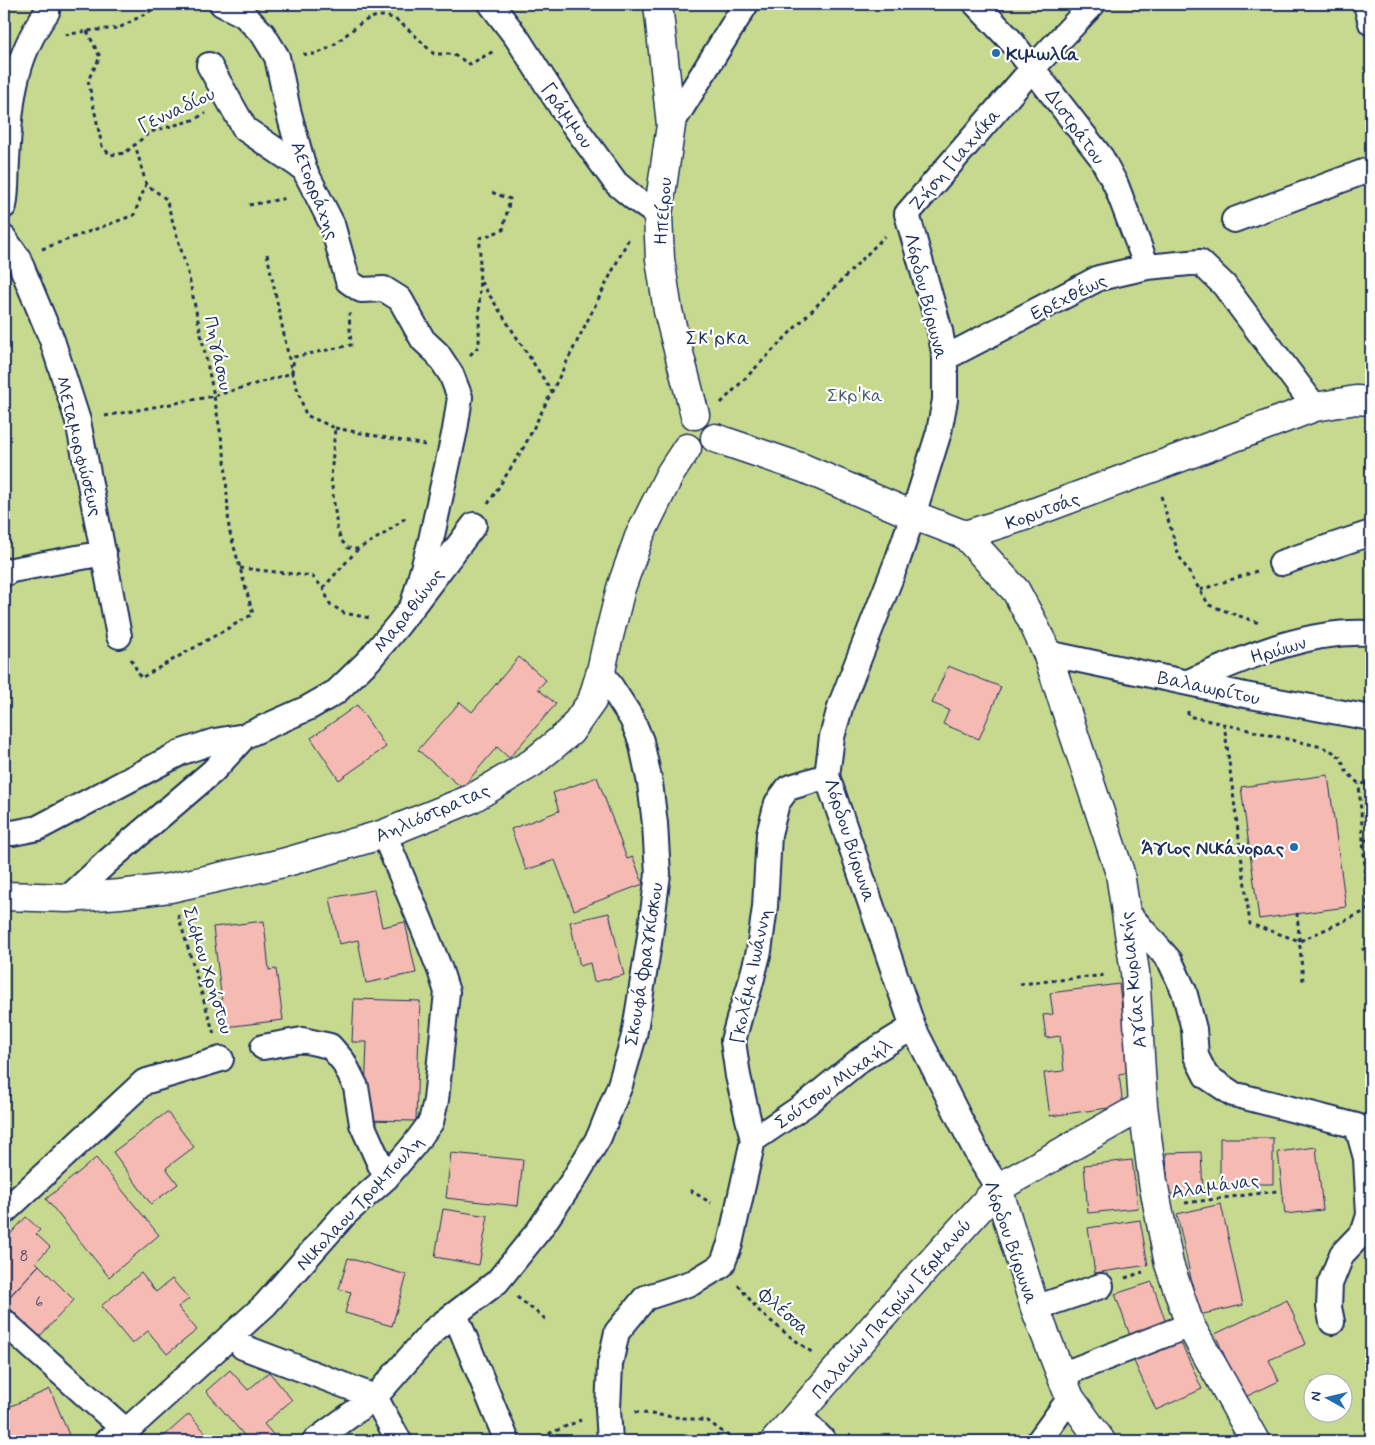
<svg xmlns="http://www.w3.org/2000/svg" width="1375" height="1445" font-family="Mynerve,sans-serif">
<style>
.green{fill:#c7d98e;stroke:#718476;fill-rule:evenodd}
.building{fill:#f5bab2;stroke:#1b2f5e}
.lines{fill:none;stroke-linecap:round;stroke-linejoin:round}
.street-casing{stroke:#1b2f5e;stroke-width:28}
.secondary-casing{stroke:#1b2f5e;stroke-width:31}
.path{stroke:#1b2f5e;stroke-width:3;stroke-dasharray:4 4;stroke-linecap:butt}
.street{stroke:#fff;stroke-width:24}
.secondary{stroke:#fff;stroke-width:28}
.poi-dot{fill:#1f6fb2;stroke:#fff;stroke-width:2}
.labels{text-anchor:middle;stroke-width:4.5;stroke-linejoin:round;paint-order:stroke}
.number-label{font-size:16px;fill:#525273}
.poi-label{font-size:19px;font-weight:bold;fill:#1b2f5e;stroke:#fff;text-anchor:start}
.street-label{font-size:19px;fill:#1b2f5e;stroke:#fff}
.park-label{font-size:19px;fill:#465a6a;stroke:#fff}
.neighbourhood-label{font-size:20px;letter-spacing:1px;fill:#1b2f5e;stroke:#fff}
</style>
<rect width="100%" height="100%" fill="#fff"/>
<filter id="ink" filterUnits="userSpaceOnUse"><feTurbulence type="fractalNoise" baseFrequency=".02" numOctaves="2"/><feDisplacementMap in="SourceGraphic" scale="10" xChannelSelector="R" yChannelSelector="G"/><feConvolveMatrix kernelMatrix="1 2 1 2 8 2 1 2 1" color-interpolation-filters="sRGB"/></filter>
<g filter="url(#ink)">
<!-- green -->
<path class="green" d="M4,4H1371V1441H4ZM1312,1382H1342V1412H1312Z"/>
<!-- building -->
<path class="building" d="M519,657L546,680L538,689L556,704L509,758L497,747L462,788L418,750L460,702L472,712Z
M948,666L1001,687L979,739L943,724L949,710L932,703Z
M357,705L386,747L339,780L311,738Z
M1328,775L1346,907L1259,919L1241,787Z
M597,777L627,859L633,857L643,884L574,910L555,860L526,870L511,829L559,811L553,793Z
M374,890L382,927L405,922L416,973L366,983L358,940L339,944L330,898Z
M609,913L624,975L594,982L590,963L580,966L570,922Z
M264,921L269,970L276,969L283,1020L225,1027L213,927Z
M1119,984L1130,1072L1119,1074L1123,1106L1050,1116L1044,1073L1064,1071L1060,1036L1046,1038L1043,1015L1053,1014L1050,993Z
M354,999L420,1001L416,1121L364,1120L367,1042H352Z
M167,1112L194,1147L166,1168L178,1184L151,1204L113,1152Z
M1220,1138H1273V1184H1220Z
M1316,1147L1323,1210L1285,1214L1278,1152Z
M1201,1152L1203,1193L1168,1194L1166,1153Z
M451,1153L523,1160L518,1206L446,1198Z
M96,1158L159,1235L109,1277L46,1199Z
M1132,1160L1138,1208L1088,1213L1084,1165Z
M1221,1204L1243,1305L1199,1315L1177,1214Z
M443,1209L488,1216L479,1265L435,1257Z
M26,1217L40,1230L36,1234L50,1247L36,1262L39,1265L4,1303V1241Z
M1140,1220L1148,1265L1095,1273L1088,1228Z
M348,1258L407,1275L392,1326L345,1313L351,1292L339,1289Z
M39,1265L74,1300L39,1337L4,1302Z
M141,1273L156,1292L172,1279L189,1299L178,1307L197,1330L167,1354L148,1331L132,1344L101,1306Z
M1152,1282L1167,1326L1131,1338L1115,1294Z
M1287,1300L1306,1344L1269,1360L1279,1381L1243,1398L1215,1334Z
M1179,1338L1202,1389L1156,1410L1133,1359Z
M230,1370L248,1390L269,1372L292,1400L264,1424L277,1439L274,1441H249L206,1391Z
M50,1389L69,1435L55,1441H4V1409Z
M189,1414L213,1441H166L163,1437Z"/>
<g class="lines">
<!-- street casing -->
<g class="street-casing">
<path id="street" d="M222,4L244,15L263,34L277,57L288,110L304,169L332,224L348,281L361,290L384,289L400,299L423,340L437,353L451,374L460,397L455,430L431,540L412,608
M491,4L517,38L565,113L616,183L634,198L658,215
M976,4L1012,42L1101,157L1116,185L1147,267
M1366,4L1371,23
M209,65L245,129L304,169
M671,125L746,4
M4,206C7,191 6,175 7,160C10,105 13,58 47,12
M1234,220L1371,169
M4,238L18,258L52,340L78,421L119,636
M945,358L1099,278L1147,267L1200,262L1224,285L1315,407
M1281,563L1371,533
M4,574L12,570L104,553
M1047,653L1245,695L1371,718
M1188,682C1245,658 1308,629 1371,633
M4,832L13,833L38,828L182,752L215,741L245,736L308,708L336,692L369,660L399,624L474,525
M68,898L109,860L213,771L245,736
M1126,911L1170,961L1184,991L1194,1029L1196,1056L1206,1076L1233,1094L1357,1126L1366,1158L1369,1215L1364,1231L1342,1254L1330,1284L1329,1307L1332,1322
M263,1047L302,1040L330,1046L343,1061L356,1087L362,1124L386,1178
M753,1140L806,1104L861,1059L913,1027
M998,1188L979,1157L913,1027L827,776L832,737L841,704L898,559L913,515L939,432L945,400V358L940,331L907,214L1033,68L1093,4
M4,1212L144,1082L221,1059
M1035,1308L1101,1286
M455,1314L507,1441
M4,1322L126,1431
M243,1347L375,1397
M1061,1375L1190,1325
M375,1397L399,1441
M797,1414L824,1441
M107,1441L126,1431L265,1305L345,1214L386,1178L414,1145L431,1122L436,1100L447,992L440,970L425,932L384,834
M315,1441L375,1397L434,1330L497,1282L539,1230L574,1179L599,1137L620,1085L634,1036L649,943L658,874L655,824L650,783L641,741L632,719L601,671
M610,1441L608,1409L610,1364L617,1332L645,1298L694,1282L722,1265L730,1244L753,1140L738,1076L733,1041L740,1015L749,989L759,951L765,907L769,834L777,803L788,788L827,776
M1039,1441L1070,1398"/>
</g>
<!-- secondary casing -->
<g class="secondary-casing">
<path id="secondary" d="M658,4L671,125L658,215L660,259L668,311L695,415
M715,438L803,468L913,515L965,535L1019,518L1315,407L1356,400L1371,401
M965,535L1016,591L1032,621L1047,653L1120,873L1135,972L1143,1106L1153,1182L1169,1264L1190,1325L1255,1441
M4,896L68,898L120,894L170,888L283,863L384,834L471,799L532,763L570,732L592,701L601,671L606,648L621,588L639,537L670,474L687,448
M998,1188L1035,1308L1070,1398L1101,1441
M775,1441L889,1309L998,1188L1143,1106"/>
</g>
<!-- path -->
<path class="path" d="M87,31L100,57L88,80L102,146L110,155L125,153L150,132L193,120L206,113
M65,35L87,31L119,28L163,4
M303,54C339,60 361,0 396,20C408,27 424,45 434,54H452L470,64L494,51
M249,205L288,198
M42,249L134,215L146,184
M267,254L292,373L306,415L335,428L331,478L337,528L341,540L348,548L358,549L384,534L408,516
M481,282L552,392
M470,355L479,346L480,238L503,230L510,199L491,192
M721,403L885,236
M105,416L214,396L292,373L294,357L351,345L349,313
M335,428L425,445
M1161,496L1179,556L1209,605L1259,623
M488,504L524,447L629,238
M240,568L312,576L323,588L330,604L344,613L370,618
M323,588L358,549
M1200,590L1257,571
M131,659L141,678L253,614L229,529L225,459L214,396L188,273L166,199L146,184L135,144
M1188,711V716L1322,747L1333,752L1341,758L1346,771L1359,784L1371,783
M1224,723L1250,924L1300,941L1368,910L1359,784
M1364,840H1371
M1297,913L1303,981
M178,915L214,1034
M1362,950L1371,944
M1020,984L1107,975
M690,1190L711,1203
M1185,1203L1277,1191
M1125,1278L1143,1272
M738,1285L760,1312L788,1335L813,1353
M517,1297L548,1321
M635,1412L708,1421L735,1441
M534,1440L581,1420"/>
<!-- street -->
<use href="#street" class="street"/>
<!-- secondary -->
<use href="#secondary" class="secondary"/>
</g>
</g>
<!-- markers -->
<g class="poi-dot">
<circle cx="996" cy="53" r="5"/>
<circle cx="1294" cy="847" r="5"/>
</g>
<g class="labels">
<!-- number labels -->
<g class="number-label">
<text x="24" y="1261">8</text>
<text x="39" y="1307">6</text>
</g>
<!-- poi labels -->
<g class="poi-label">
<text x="1006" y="60">Κιμωλία</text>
<text x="1284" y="854" text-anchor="end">Άγιος Νικάνορας</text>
</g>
<!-- street labels -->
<g class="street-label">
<text transform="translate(176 109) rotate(-25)" y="7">Γενναδίου</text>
<text transform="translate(568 115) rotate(55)" y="7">Γράμμου</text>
<text transform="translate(1076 126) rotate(54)" y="7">Διστράτου</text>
<text transform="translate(954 159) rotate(-49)" y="7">Ζήση Γιαχνίκα</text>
<text transform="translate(316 190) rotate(69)" y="7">Αετορράχης</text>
<text transform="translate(662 211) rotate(-86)" y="7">Ηπείρου</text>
<text transform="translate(927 296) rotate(76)" y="7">Λόρδου Βύρωνα</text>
<text transform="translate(1068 296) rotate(-26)" y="7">Ερεχθέως</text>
<text transform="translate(219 353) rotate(78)" y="7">Πηγάσου</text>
<text transform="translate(80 446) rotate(76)" y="7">Μεταμορφώσεως</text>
<text transform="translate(1042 510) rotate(-20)" y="7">Κορυτσάς</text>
<text transform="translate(408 610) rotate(-52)" y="7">Μαραθώνος</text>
<text transform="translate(1278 649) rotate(-16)" y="7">Ηρώων</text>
<text transform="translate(1209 687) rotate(12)" y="7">Βαλαωρίτου</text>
<text transform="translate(432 812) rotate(-23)" y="7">Αηλιόστρατας</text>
<text transform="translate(851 840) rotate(72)" y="7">Λόρδου Βύρωνα</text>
<text transform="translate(643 964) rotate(-81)" y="7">Σκουφά Φραγκίσκου</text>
<text transform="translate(209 970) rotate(73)" y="7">Σιόμου Χρήστου</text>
<text transform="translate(750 976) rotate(-78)" y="7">Γκολέμα Ιωάννη</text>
<text transform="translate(1132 980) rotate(-96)" y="7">Αγίας Κυριακής</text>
<text transform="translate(833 1083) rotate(-36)" y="7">Σούτσου Μιχαήλ</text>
<text transform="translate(1215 1185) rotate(-8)" y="7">Αλαμάνας</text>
<text transform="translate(359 1202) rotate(-47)" y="7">Νικολαου Τρομπουλη</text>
<text transform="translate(1012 1242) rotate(71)" y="7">Λόρδου Βύρωνα</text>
<text transform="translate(891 1308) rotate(-49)" y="7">Παλαιών Πατρών Γερμανού</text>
<text transform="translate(785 1311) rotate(42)" y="7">Φλέσσα</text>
</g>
<!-- park labels -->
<g class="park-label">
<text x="855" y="401">Σκρ'κα</text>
</g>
<!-- neighbourhood labels -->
<g class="neighbourhood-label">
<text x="718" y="344">Σκ'ρκα</text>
</g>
</g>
<!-- margin -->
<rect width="1375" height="1445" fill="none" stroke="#fff" stroke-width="20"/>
<rect x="10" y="10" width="1355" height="1425" fill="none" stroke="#1b2f5e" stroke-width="2" filter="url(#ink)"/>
<!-- north arrow -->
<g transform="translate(1328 1398) rotate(278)"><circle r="24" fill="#ffffff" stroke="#a4acbf"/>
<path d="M0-4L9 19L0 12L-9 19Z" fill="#1f6fb2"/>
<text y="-8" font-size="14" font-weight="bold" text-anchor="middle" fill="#1b2f5e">N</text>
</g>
</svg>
